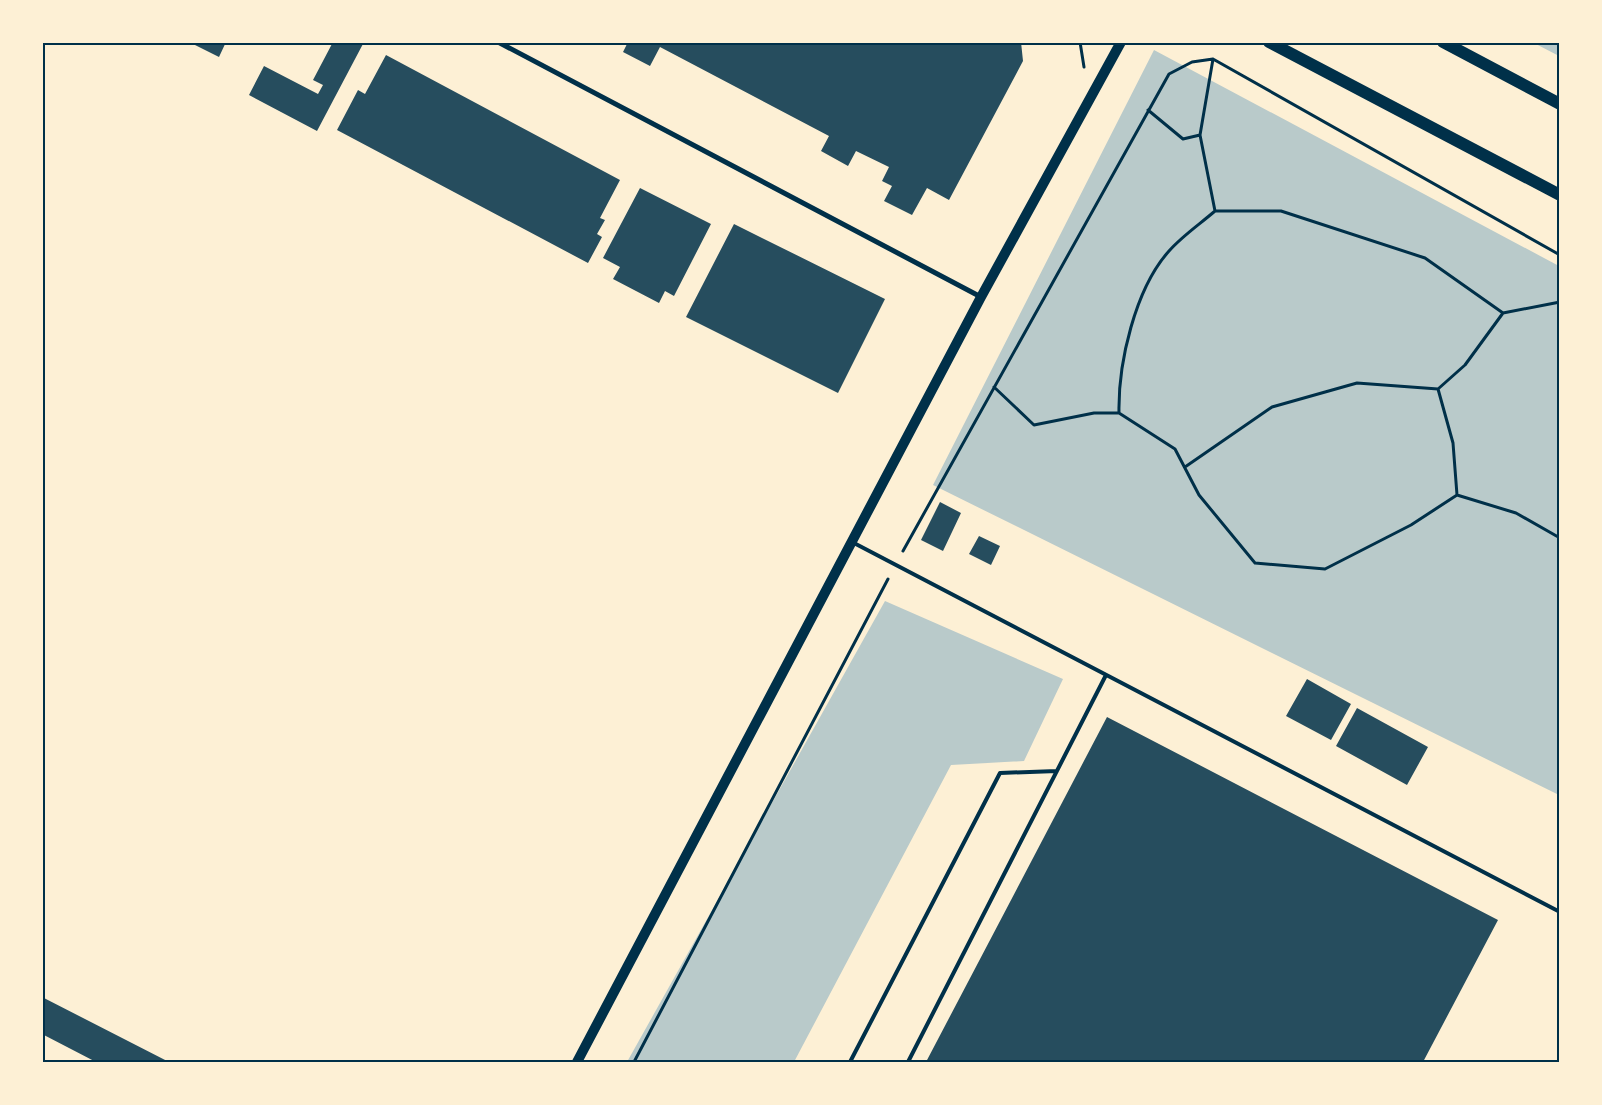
<svg xmlns="http://www.w3.org/2000/svg" width="1602" height="1105" font-family="'Alegreya Sans',sans-serif">
<style>
.green{fill:#b9caca}
.building{fill:#264d5e}
.lines{fill:none;stroke-linecap:round;stroke-linejoin:round}
.path{stroke:#003049;stroke-width:3}
.service{stroke:#003049;stroke-width:4}
.minor{stroke:#003049;stroke-width:5}
.secondary{stroke:#003049;stroke-width:10}
.primary{stroke:#003049;stroke-width:12}
.neatline{fill:none;stroke:#003049;stroke-width:2}
</style>
<rect width="100%" height="100%" fill="#fdf0d5"/>
<!-- green -->
<path class="green" d="M1534,43H1559V56Z
M1154,50L1559,266V795L933,485Z
M885,601L1063,679L1024,761L951,765L794,1062H627Z"/>
<!-- building -->
<path class="building" d="M189,42H226L219,57Z
M333,42H364L317,131L249,95L264,66L318,94L323,85L313,80Z
M628,42H1021L1023,61L949,200L927,188L912,215L884,201L892,186L882,181L889,167L856,151L848,166L821,151L829,136L660,47L650,66L623,52Z
M386,55L620,180L600,218L605,220L597,234L602,237L588,263L337,130L358,90L365,94Z
M640,188L711,224L674,296L665,291L659,303L613,279L620,267L603,258Z
M734,224L885,299L838,393L686,317Z
M940,502L961,513L943,551L921,540Z
M979,536L1000,546L991,565L969,554Z
M1307,679L1351,704L1331,740L1286,716Z
M1357,708L1428,747L1407,785L1336,746Z
M1107,717L1498,920L1423,1062H926Z
M42,997L169,1062H96L42,1034Z"/>
<g class="lines">
<!-- path -->
<path class="path" d="M1080,42L1084,67
M1148,110L1183,139L1200,135L1213,59
M1215,211H1281L1425,258L1503,313L1560,302
M994,387L1034,425L1094,413H1119L1175,449L1199,495L1255,563L1325,569L1411,525L1457,495L1516,513L1560,538
M1438,389L1465,365L1503,313
M1119,413C1118,363 1135,289 1169,251C1182,236 1200,224 1215,211L1200,135
M1185,467L1272,407L1357,383L1438,389L1453,443L1457,495
M903,551L1169,74L1192,62L1213,59L1560,255
M634,1062L888,579"/>
<!-- service -->
<path class="service" d="M852,542L1560,912
M850,1062L1000,773L1057,771
M908,1062L1106,675"/>
<!-- minor -->
<path class="minor" d="M498,42L981,297"/>
<!-- secondary -->
<path class="secondary" d="M577,1062L981,297L1121,42"/>
<!-- primary -->
<path class="primary" d="M1269,42L1560,195
M1443,42L1560,104"/>
</g>
<!-- border -->
<rect width="1602" height="1105" fill="none" stroke="#fdf0d5" stroke-width="88"/>
<rect x="44" y="44" width="1514" height="1017" class="neatline"/>
</svg>
